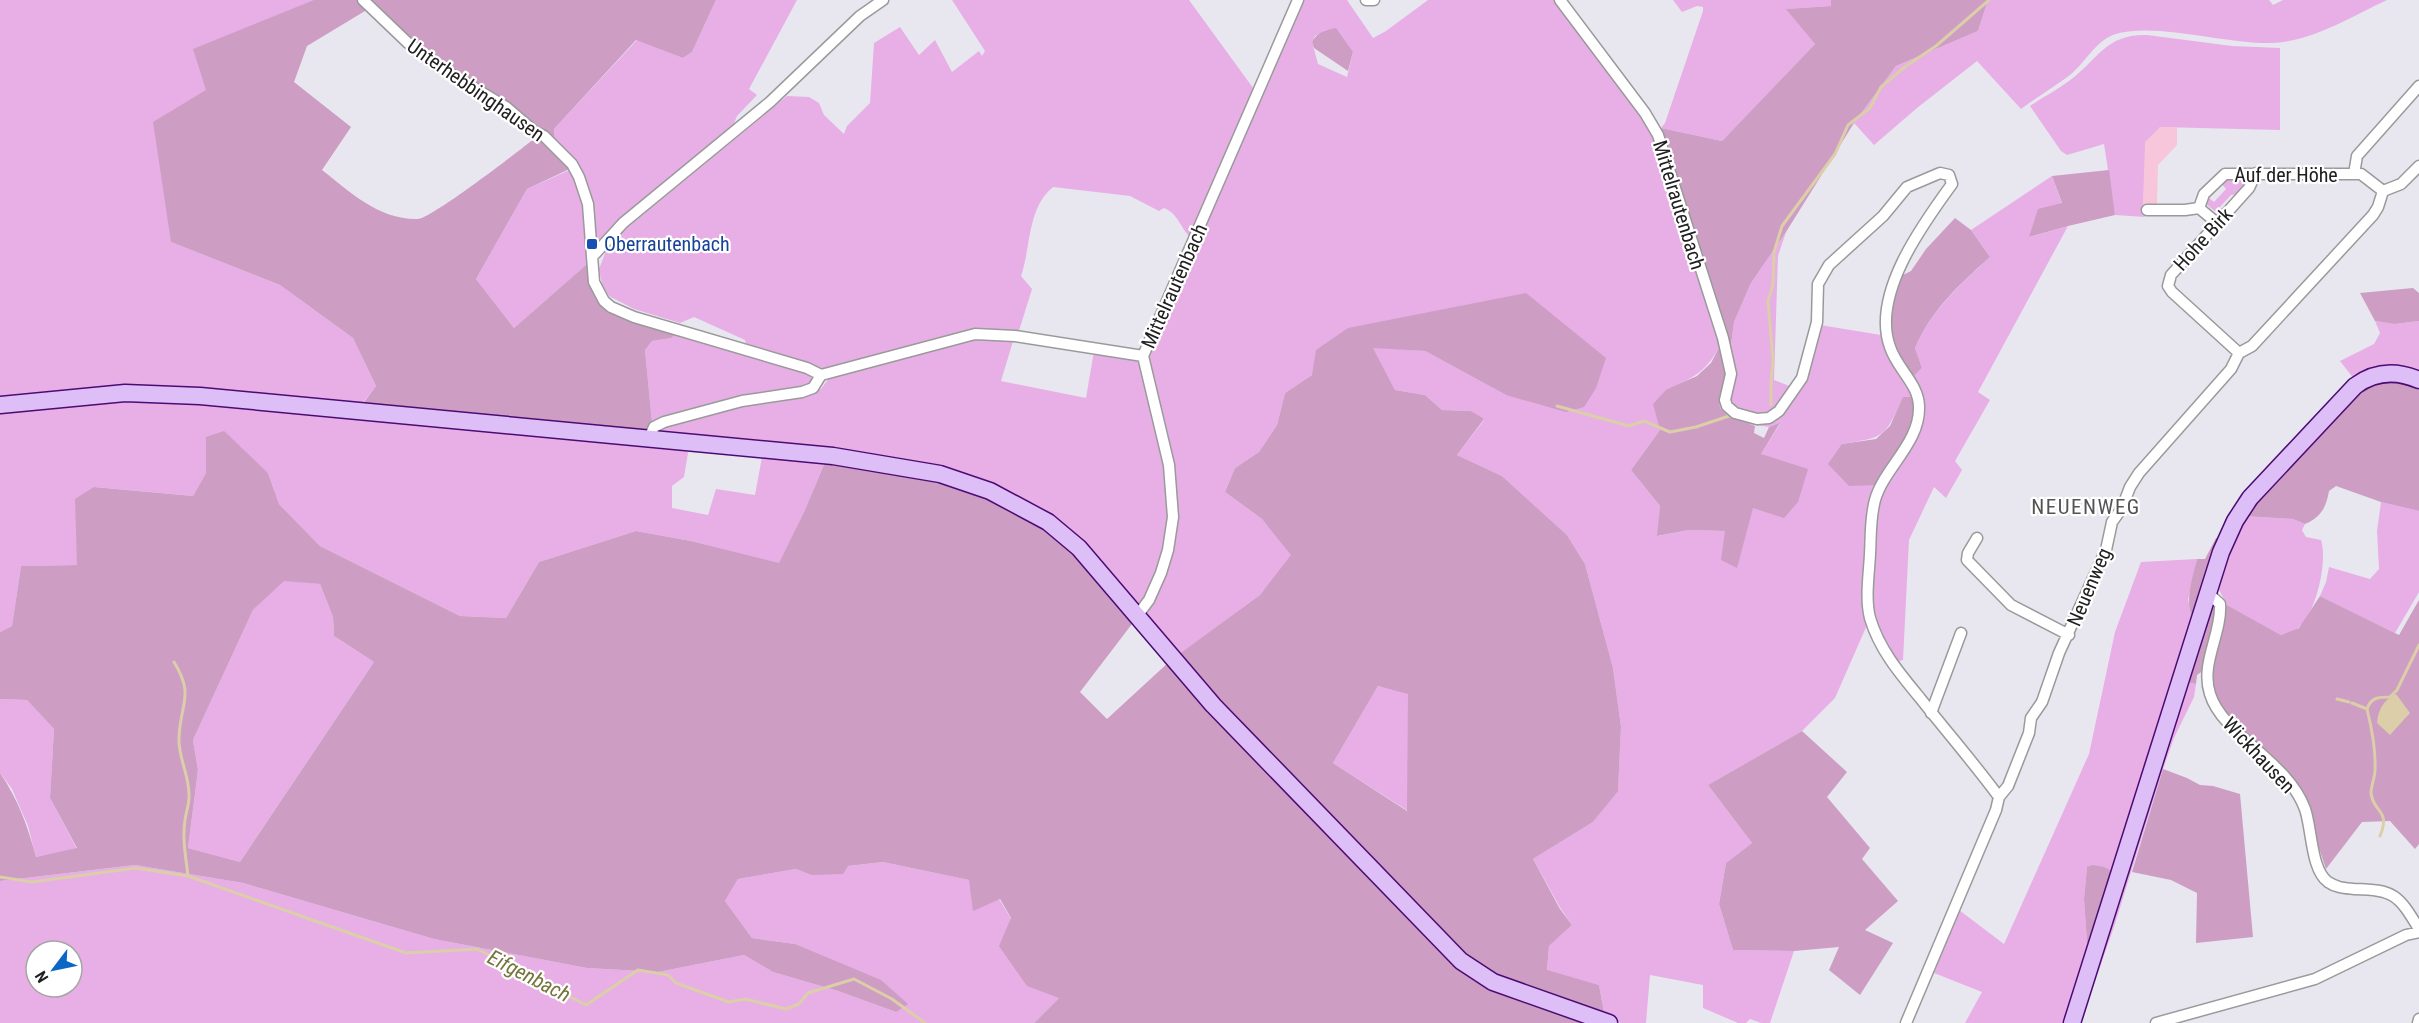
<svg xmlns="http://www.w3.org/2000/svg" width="2419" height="1023" font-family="'Roboto Condensed',sans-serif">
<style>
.grass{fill:#e7afe6;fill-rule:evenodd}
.forest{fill:#cd9dc3;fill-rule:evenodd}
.park{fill:#f7c6da}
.water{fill:#dbcea9}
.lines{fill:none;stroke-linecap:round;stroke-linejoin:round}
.stream{stroke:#dbcea9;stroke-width:3}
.street-casing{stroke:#9a9a9a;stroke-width:13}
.secondary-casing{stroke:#4b0b73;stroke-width:19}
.street{stroke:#fff;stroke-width:10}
.secondary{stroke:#debef6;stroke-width:16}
.transit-dot{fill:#1a4fb4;stroke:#fff;stroke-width:2}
.labels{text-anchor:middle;stroke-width:4.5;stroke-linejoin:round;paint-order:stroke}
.street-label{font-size:20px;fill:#202020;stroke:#fff}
.transit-label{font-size:20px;fill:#164399;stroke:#fff;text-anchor:start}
.neighbourhood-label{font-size:21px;letter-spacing:1.5px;fill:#535353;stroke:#fff}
.water-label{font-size:21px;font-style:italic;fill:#74753a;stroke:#fff}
</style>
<rect width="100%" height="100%" fill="#e8e7f0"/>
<!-- grass -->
<path class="grass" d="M0,0H317L206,90L171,242L280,285L353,338L376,386L362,404L685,445L688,453L684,477L672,486V508L708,515L716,489L755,495L762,457L826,460L804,512L779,564L691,541L636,531L539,562L506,618L460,616L320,546L279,504L268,473L206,437V473L193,496L95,487L77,565L21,566L12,626L0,632Z
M716,0H797L749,89L757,95L737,116L731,131L598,245L596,244L576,166L554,136V129L637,40L683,58L692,52Z
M952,0H1189L1256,92L1192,239C1181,230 1179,214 1164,208L1159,211L1130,196L1053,187C1027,208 1031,248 1021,276L1032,289L1018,334L993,331L824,369L747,347L745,340L694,317L680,323L634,309L609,296L602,284L599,269L606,251L626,229L787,96L809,97L819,103L824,115L844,134L847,126L870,103L874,43L900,27L919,55L935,40L952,72L979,51L982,56L985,51Z
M1301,0H1347L1373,38L1386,31L1428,0H1557L1655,134L1722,342C1707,371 1696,377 1667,389L1660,430L1631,470L1660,506L1658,536L1689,530L1725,531L1761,454L1780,424L1769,427L1741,423L1728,416L1720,408L1719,396L1726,384L1734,322L1751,283L1786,232L1778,256L1774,380L1797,389L1820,325L1881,335L1889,357L1914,397L1903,398C1884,438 1885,437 1842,444L1878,485L1867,625L1835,698L1802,731L1708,785L1752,843L1726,863L1719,904L1733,950L1794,951L1770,1023H1761L1750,1019L1746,1023H1738L1703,1008V985L1650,975L1646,1023H1621L1605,1017L1599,985L1547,971L1549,946L1572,925L1561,909L1533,859L1593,822L1618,790L1621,727L1613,668L1585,564L1567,535L1502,476L1457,455L1484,420L1471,411L1442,410L1425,395L1395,390L1372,347L1425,351L1506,395L1596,388L1348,328L1312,375L1285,393L1277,425L1259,452L1235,468L1225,492L1262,519L1292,555L1260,595L1177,657L1147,616L1175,517L1148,359L1150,350ZM1326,30L1353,52L1347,77L1318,64L1312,42L1315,36Z
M1673,0H1831V6L1787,9L1815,44L1722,141L1661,128L1665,123L1703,11V7L1697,6L1682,12Z
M1988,0H2269L2273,5L2283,0H2387C2350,17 2314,41 2272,43C2226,45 2154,21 2113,35C2095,42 2085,63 2070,75C2054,87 2037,97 2021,109L1977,61L1917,108L1874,145L1854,123L1896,66L1978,31Z
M2147,35L2232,46L2280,48V130L2160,127C2152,156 2139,187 2145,217L2115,215L2104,144L2067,155L2061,151L2030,106C2043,97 2057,90 2069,81C2099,59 2105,34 2147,35Z
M572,169C584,198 592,233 587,264L514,328L476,279L527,189Z
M2052,176L2062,204L2030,237L2068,226L1978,392L1990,400L1955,461L1962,470L1946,498L1934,487L1909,540L1903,660L1895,662L1872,615L1875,509L1917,383L1914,376L1922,368L1915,348C1932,309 1959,286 1990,257L1971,230Z
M2240,177L2246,184L2240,194L2231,195L2219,208H2227L2217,213L2206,204L2208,197L2214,202L2226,189L2221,183L2227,178Z
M2375,321L2396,324L2419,321V375L2354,379L2340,361L2374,344L2380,333Z
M678,333L809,373L813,381L809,385L652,423L645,350L652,341L671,338Z
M975,336L1014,338L1001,381L1086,398L1094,351L1135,359L1140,365L1157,424L1170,500L1164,549L1151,590L1139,607L1024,502L658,432V429L709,411L815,392L821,389L829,378Z
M2381,502L2419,511V592L2395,633L2320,596L2326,582L2329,567L2370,579L2379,569L2377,531Z
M2243,516L2293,519L2305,524L2302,530L2306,537L2321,540C2328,561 2316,614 2298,628C2294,631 2286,633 2281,635L2227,605L2216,584Z
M2197,559L2188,600L2196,620L2115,876L2087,867L2084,899L2087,941L2093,946L2068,1023H1965L1982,992L1934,973L1959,910L2004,944L2089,754L2115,632L2141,562Z
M284,580L320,584L333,617L334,636L374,662L240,862L188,848L198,770L193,740L253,610Z
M2186,682L2196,684L2194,697L2174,738L2163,769L2114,927L2080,1023Z
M1378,686L1408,693V811L1333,763Z
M0,699L27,700L54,729L50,798L77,849L36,857L28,826L12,789L0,773Z
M883,862L969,880L999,899L1059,998L1034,1023H0V881L135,865L243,883L434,939L587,968L658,972L744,955L773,972L838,991L896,1012L795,944L752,938L725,901L738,879L796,869L811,875L848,866ZM36,951H72V987H36Z"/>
<!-- forest -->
<path class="forest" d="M314,0H716L692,52L683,58L636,40L554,129V136L576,166L527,189L476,279L514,328L587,264L590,282L598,299L678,333L671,338L652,341L645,350L652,423L647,432L362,405L376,386L353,338L280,285L171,242L153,122L206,90L193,49ZM370,8L437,69L504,109L535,138C519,151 432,218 418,219C379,220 350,192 322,170L351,127L294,82L307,46Z
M1831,0H1988L1978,31L1896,66L1854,123L1786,232L1751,283L1734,322L1726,384L1719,396L1720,408L1728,416L1755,426L1754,433L1764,438L1769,427L1780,423L1761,454L1808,469L1798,502L1784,518L1753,508L1737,568L1721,560L1725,531L1689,530L1657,536L1660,506L1631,470L1660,430L1653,404L1667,389L1697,376L1711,363L1725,336L1678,193L1661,128L1722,141L1815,44L1786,9L1831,6Z
M1336,28L1353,52L1348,71L1314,48L1312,42C1317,32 1325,30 1336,28Z
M2109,170L2115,215L2068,226L2029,237L2038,209L2062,203L2052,176Z
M1955,218L1971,230L1990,257C1959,285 1932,309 1915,348L1922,368L1914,376C1883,345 1890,315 1899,277L1911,271L1926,249Z
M2413,288L2419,293V321L2395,324L2375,321L2360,293Z
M1526,293L1606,358L1596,388L1584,407L1566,412L1506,395L1425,351L1373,348L1395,390L1425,395L1442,410L1471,411L1484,419L1457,455L1502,476L1567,535L1585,564L1613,668L1621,727L1618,791L1593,822L1533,859L1560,909L1572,925L1549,946L1547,970L1599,985L1606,1023H1034L1059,998L1027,986L999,946L1011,918L1000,899L973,911L969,880L883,862L848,866L843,874L811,875L796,869L738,879L725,901L752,938L795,944L881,980L908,1004L896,1012L838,991L773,972L744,955L658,972L587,968L434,939L243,883L135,865L0,881V773C18,799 28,827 36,857L77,848L50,798L54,729L27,700L0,699V632L12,626L21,566L77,565L75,499L94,487L193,496L206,473V437L224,431L268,473L279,504L320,546L460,616L506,618L539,562L636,531L691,541L779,563L804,512L826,460L944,479L1048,526L1135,620L1080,692L1107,719L1170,661L1260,595L1291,555L1262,519L1225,492L1235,468L1259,452L1277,425L1285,393L1312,375L1316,350L1348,328ZM284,581L320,584L333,617L334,636L374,662L240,862L188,848L198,770L193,740L253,610ZM1378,686L1408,694L1407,811L1333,763Z
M2394,380L2413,386L2419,390V511L2381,502L2336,486L2329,491C2326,508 2321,517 2305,524L2293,519L2243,516L2361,389L2376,382Z
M1903,397H1914L1915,419L1878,485L1849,486L1828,464L1842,444L1876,439L1890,426Z
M2216,538L2222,540L2196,620C2182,607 2193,577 2197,559H2205Z
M2320,596L2399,635L2419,600V844L2415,849L2390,821L2362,822L2326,869L2302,797L2273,757L2229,717L2213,692L2210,675L2225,606L2227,605L2281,635L2299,628Z
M2212,604L2216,607L2217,612L2204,670L2197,675L2196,684L2186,682Z
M1802,731L1847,772L1827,797L1870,848L1862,859L1898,901L1865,930L1893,943L1860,995L1829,970L1839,947L1794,951L1733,950L1719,904L1726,863L1752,843L1708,785Z
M2163,769L2187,778L2200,785L2213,786L2240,794L2253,937L2196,943L2197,893L2171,880L2132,872Z
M2092,865C2102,866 2109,867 2115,876L2093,946L2087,942L2084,899L2087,867Z"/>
<!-- park -->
<path class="park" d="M2160,127H2177V145L2158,165L2157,204H2143L2145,142Z"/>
<!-- water -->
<path class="water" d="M2396,694L2410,713L2390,735L2377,723C2378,709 2384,700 2396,694Z"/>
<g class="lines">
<!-- stream -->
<path class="stream" d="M1771,405V382L1773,360L1768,301L1773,285L1774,252L1782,226L1835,154L1848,125L1870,108L1881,87L1906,66L1936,46L1989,0
M1557,406L1629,426L1644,421L1670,432L1696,427L1729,416L1733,417
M174,662C195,696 180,703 179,738C178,758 190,776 189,797C189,805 186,812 185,820C182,839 186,858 188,876
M2337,699L2349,702
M2352,703L2367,709
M2380,836C2391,809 2373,813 2371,793C2371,786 2375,777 2375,770C2376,749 2372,729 2367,709C2371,697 2379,697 2390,697L2397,690L2419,645
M0,877L32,882L136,868L188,876L406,953L477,949L586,1005L638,970L668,975L676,983L729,1002L745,999L786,1009L799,1004L808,993L854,979L892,999L925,1023"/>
<!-- street casing -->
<g class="street-casing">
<path id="street" d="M363,0L408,43L436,65L506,107L535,132L544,136L572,164L579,177L588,204L594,282L604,301L611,307L634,317L807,368L821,375
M1366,0H1374
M1560,0L1645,113L1658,135L1723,338L1731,374L1725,400L1727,406L1735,413L1757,419L1769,418L1779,411L1802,378L1817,322L1818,284L1829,265L1883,216L1907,187L1940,173L1949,175L1952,184C1922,225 1871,295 1890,347C1897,369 1919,384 1919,407C1920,443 1884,468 1875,500C1870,518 1871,537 1870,554C1869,575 1865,598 1870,618C1879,649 1900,674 1920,698C1946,731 1974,763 1999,797
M2354,174L2357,156L2419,86
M2147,210H2185L2199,208
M2217,223L2199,208L2204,194L2225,174H2361L2383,191
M593,256L623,223L770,102L860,16L883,0
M2239,353L2172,292L2168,286L2171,275L2249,188L2256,173
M821,375L975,334L1015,336L1143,356
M649,438L654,427L664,422L742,401L802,392L813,388L821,375
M1977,538L1968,553L1967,560L2011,605L2069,635
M2208,593L2220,604C2222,634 2200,663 2210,694C2223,736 2287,760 2305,809C2312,829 2311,870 2328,882C2337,888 2345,888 2354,889C2394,890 2398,894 2419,929
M1137,616L1149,600L1161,573L1168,550L1173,517L1169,465L1143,356L1298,0
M1931,713L1961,633
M1906,1023L1996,810L1999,797L2008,786L2029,733L2031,718L2042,702L2059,653L2106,550L2112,522L2122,508L2130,487L2139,473L2231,369L2239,353L2252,346L2373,215L2378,207L2383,191L2401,184L2419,166
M2156,1023L2315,979L2406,935L2419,932
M2418,1023L2419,1019"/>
</g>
<!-- secondary casing -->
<g class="secondary-casing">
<path id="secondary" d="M0,405L125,393L200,396L833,456L940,474L990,491L1048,522L1079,548L1213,705L1461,961L1493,982L1609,1023
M2072,1023L2221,552L2235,521L2250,498L2355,386C2375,371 2396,370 2419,380"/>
</g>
<!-- street -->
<use href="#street" class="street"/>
<!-- secondary -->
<use href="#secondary" class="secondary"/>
</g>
<!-- markers -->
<rect class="transit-dot" x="586" y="238" width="12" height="12" rx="3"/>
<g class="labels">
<!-- street labels -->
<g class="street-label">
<text transform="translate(476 90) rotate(35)" y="7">Unterhebbinghausen</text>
<text x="2286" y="182">Auf der Höhe</text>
<text transform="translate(1679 205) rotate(73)" y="7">Mittelrautenbach</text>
<text transform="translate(2203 239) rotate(-48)" y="7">Hohe Birk</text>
<text transform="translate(1174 286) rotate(-66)" y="7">Mittelrautenbach</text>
<text transform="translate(2089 587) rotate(-67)" y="7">Neuenweg</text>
<text transform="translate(2259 755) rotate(47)" y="7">Wickhausen</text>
</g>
<!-- transit labels -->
<g class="transit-label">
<text x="604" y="251">Oberrautenbach</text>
</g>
<!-- neighbourhood labels -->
<g class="neighbourhood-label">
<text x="2086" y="514">NEUENWEG</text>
</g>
<!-- water labels -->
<g class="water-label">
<text transform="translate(529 976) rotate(27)" y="7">Eifgenbach</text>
</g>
</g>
<!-- north arrow -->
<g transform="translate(54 969) rotate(238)"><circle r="28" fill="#ffffff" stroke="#a6a6a6" stroke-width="1.5"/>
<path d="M0-4.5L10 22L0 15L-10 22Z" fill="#0b66c5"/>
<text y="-9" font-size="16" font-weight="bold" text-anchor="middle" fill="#202020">N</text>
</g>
</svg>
